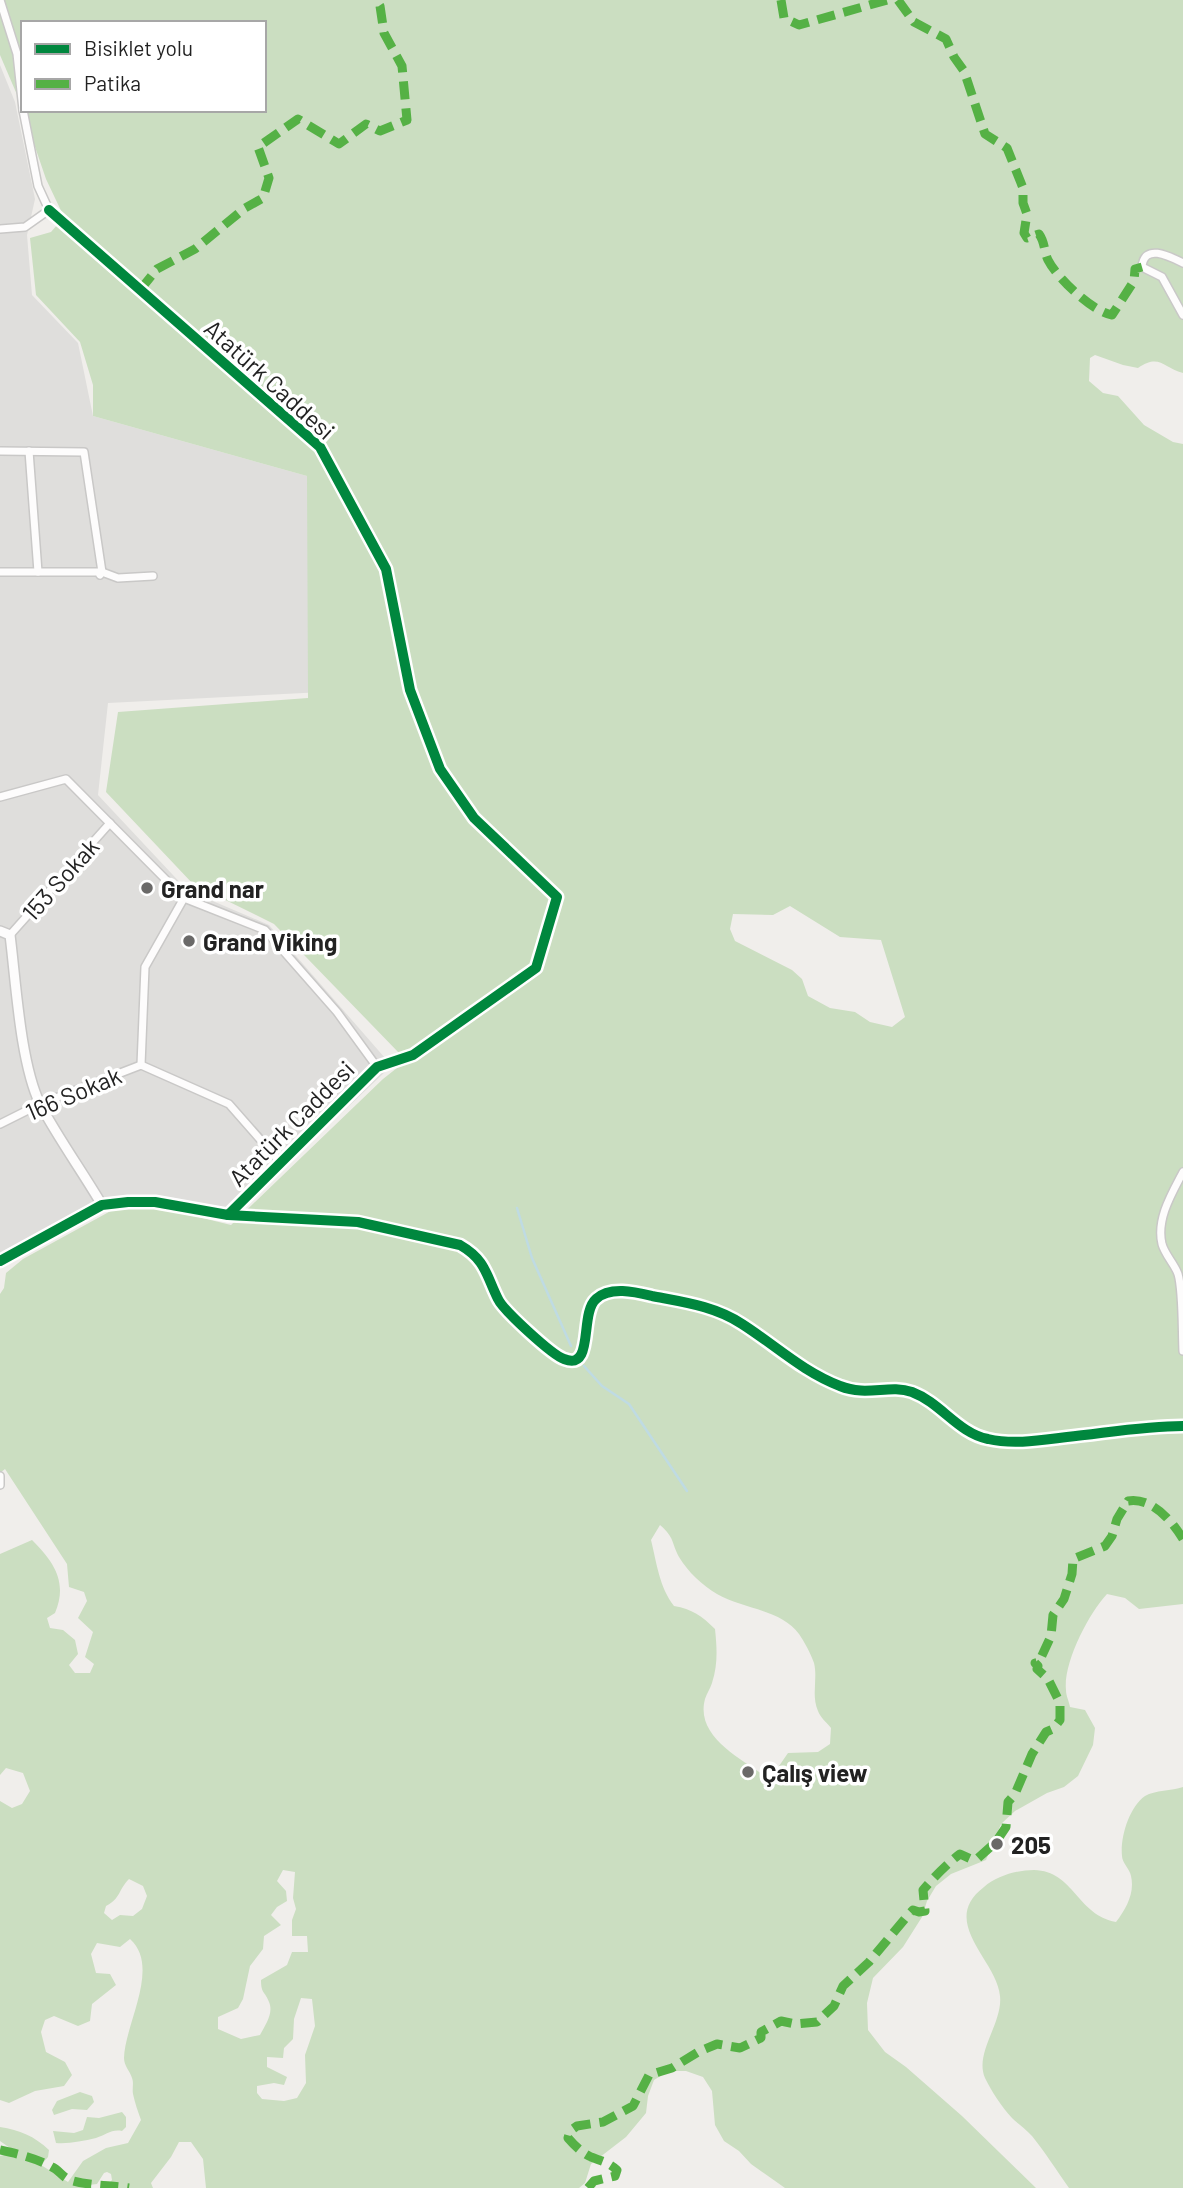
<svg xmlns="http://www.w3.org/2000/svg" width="1183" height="2188" viewBox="0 0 1183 2188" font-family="Barlow,sans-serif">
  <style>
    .residential { fill: #dfdedc }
    .forest { fill: #cbdec1; fill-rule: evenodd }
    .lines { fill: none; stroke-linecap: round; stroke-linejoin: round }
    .stream { stroke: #bfdbe3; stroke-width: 2.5 }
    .minor-casing { stroke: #c9c8c7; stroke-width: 10 }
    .tertiary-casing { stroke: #c9c8c7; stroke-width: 12 }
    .minor { stroke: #fdfcfc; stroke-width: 7 }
    .tertiary { stroke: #fdfcfc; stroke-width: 9 }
    .quiet { stroke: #55b145; stroke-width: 9; stroke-dasharray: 18 9; stroke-linecap: butt }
    .cycleway-casing { stroke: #fff; stroke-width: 15 }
    .cycleway { stroke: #00873e; stroke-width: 10 }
    .poi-dot { fill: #6a6968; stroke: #fff; stroke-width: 2.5 }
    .labels { text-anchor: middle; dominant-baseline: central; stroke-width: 7; stroke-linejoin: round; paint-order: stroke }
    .street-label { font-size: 24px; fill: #222; stroke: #fff }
    .poi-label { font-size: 24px; font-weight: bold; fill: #222; stroke: #fff; text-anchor: start }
  </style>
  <rect width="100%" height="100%" fill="#f0eeeb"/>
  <polygon class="residential" points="0,65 15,102 35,199 27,235 32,295 78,343 93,416 307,476 383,689 108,703 98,795 187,890 269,925 385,1058 386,1071 229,1219 153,1204 116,1204 2,1265 0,1268"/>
  <g class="forest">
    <path d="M0 0H1183V373C1163 368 1160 353 1138 368L1123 365 1095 355 1090 358 1089 381 1103 393 1118 396 1144 425 1173 442 1183 444V1604L1139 1609 1125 1598 1107 1594C1089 1613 1063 1663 1066 1690 1066 1696 1069 1701 1070 1707L1085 1710 1095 1728 1093 1745 1078 1776 1064 1787 1047 1793 1015 1811 1001 1824 986 1860 951 1874 936 1886 927 1901 922 1917 903 1947 873 1978 867 2003 868 2030 885 2052 906 2067 962 2116 1036 2188H785L751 2164 739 2151 724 2141 715 2125 712 2091 703 2077 686 2071H669L654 2080 648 2096 646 2113 626 2137 591 2164 585 2183 579 2188H206L203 2159 191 2142H179L171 2157 151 2183 153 2188H105L112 2180 111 2174 107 2172 104 2173 97 2184 89 2185 92 2188H0V2156L8 2154 10 2148 0 2141V2127C20 2130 34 2136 49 2150L48 2157 41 2165 68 2182 83 2161 106 2148 128 2143 141 2120C138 2112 135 2103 133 2094 132 2089 134 2083 132 2078 130 2071 124 2066 124 2058 125 2023 161 1967 130 1939L120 1947 97 1943 91 1954 96 1973 110 1974 116 1985 92 2004 90 2021 78 2026 54 2016 45 2020 41 2032 46 2052 65 2062 72 2075 64 2086 35 2091 9 2103 0 2100V1801L12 1808 22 1804 30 1791 23 1773 6 1768 0 1775V1554L32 1540C54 1562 68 1582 55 1613L47 1618 50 1628 63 1630 75 1640 78 1654 69 1665 75 1673H90L94 1664 85 1657 93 1632 78 1618 87 1601 84 1592 69 1587 67 1564 5 1469 0 1473V1294L4 1288 6 1273 23 1259 118 1207H158L231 1225 383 1079 402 1064 400 1054 274 924 193 884 106 792 118 712 308 698 307 476 93 416V385L80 342 36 295 30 238 51 232 64 217 46 179 18 97 0 55ZM23 23H264V110H23ZM790 906 840 937 881 940 905 1017 892 1027 870 1022 855 1012 830 1008 808 996 802 979 792 970 735 941 730 929 733 914 773 915ZM660 1525C675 1538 671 1542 679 1557 688 1572 702 1585 717 1594 742 1609 781 1609 799 1634 804 1641 811 1654 814 1663 818 1679 811 1695 818 1711 820 1717 827 1723 831 1728L830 1744 818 1752 788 1753 779 1766 765 1776C740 1758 695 1736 705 1699 707 1693 710 1689 712 1683 718 1665 717 1648 715 1629 702 1616 692 1609 674 1606 659 1586 657 1564 651 1540ZM283 1870 295 1872 293 1898 296 1909 292 1920V1936H307L308 1952H292L287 1965 261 1980C261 1994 265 1991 269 2002 274 2013 265 2025 260 2035L241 2039 218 2029V2017L238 2008 243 1999 250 1966 263 1949 264 1936 281 1925 271 1915 277 1907 287 1901 286 1891 277 1881ZM129 1879 143 1886 147 1896 142 1909 133 1916 120 1915 112 1920 104 1913 106 1906C121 1898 118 1890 129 1879ZM301 1998 312 1999 315 2026 305 2055 306 2083 297 2098 284 2101 262 2099 257 2093V2086L274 2083 284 2085 287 2077 267 2067V2057L283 2058 284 2048 293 2039 294 2019Z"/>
    <path d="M1183 1787V2188H1069C1057 2171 1045 2152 1032 2136 1026 2129 1018 2124 1012 2118 1001 2106 992 2092 985 2078 974 2053 1003 2023 1000 1996 997 1960 938 1922 984 1887 997 1876 1017 1870 1034 1870 1074 1871 1077 1915 1116 1922 1126 1909 1135 1893 1131 1876 1130 1869 1122 1863 1122 1856 1120 1838 1129 1807 1145 1796 1155 1790 1172 1791 1183 1787Z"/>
    <polygon points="80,2092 92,2096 94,2102 87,2110 72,2109 54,2115 52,2110 57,2101"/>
    <path d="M122 2112 126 2117V2127L122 2131C111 2129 106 2135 96 2138 83 2141 69 2144 56 2143L53 2131 74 2133 83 2130 87 2117 99 2118Z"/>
  </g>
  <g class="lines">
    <g class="stream">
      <polyline points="517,1208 532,1258 571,1346"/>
      <polyline points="584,1366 602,1386 629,1404 687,1491"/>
    </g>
    <defs>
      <g id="minor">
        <polyline points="0,0 17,54 23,110"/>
        <polyline points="49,210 320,447 386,569 410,690 440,769 474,818 557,897 536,968 413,1055 377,1067 228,1215"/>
        <polyline points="0,229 25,227 49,210 38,186 23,110"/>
        <path d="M1183 263C1169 256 1144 243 1142 267L1162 277 1183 315"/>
        <polyline points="0,451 84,452 102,572 0,572"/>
        <polyline points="29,451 38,572"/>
        <polyline points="100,575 102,572 118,578 153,576"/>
        <polyline points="0,797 66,779 184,898 145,967 141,1065"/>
        <polyline points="184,898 265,930 337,1012 377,1067"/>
        <polyline points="10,935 110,823"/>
        <polyline points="0,1124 40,1104 141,1065 229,1104 280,1162"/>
        <path d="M1183 1172C1172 1193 1156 1219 1162 1244 1165 1255 1174 1263 1178 1274 1183 1291 1182 1331 1183 1351"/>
        <polyline points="0,1476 0,1485"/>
      </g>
      <g id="tertiary">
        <path d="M0 931 10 935C16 982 20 1062 40 1104 58 1138 82 1171 102 1205"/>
        <path d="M0 1261 102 1205 128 1202H155L228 1215 358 1222 460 1245C486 1260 486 1275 498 1299 503 1310 552 1355 564 1359 595 1371 579 1314 596 1299 610 1286 635 1292 652 1296 683 1302 715 1306 742 1324 775 1345 803 1372 840 1386 867 1397 889 1384 912 1392 941 1403 958 1433 988 1439 1014 1445 1042 1440 1067 1437 1106 1433 1144 1426 1183 1426"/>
      </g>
    </defs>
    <use href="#minor" class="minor-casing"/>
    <use href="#tertiary" class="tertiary-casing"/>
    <use href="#minor" class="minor"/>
    <use href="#tertiary" class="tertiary"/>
    <g class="quiet">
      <polyline points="781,0 784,18 799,25 887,0"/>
      <path d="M898 0 914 22 946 39 954 57 964 71 985 134 1007 148 1023 188V203L1027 214 1024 233 1027 238 1039 234C1045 242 1044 252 1048 260 1057 278 1093 312 1112 315L1134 281 1135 269 1142 267"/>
      <polyline points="140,290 157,269 195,249 245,208 263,198 269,178 258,147 298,119 339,144 366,124 380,131 407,120 402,66 384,33 380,6 376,0"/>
      <path d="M0 2150C18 2154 36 2158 52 2167 59 2170 62 2177 70 2180 90 2186 109 2185 129 2188"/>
      <path d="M588 2188 594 2181 615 2176 617 2170C608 2162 601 2161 591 2157 582 2153 574 2145 568 2138L570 2131 577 2126 603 2122 633 2106 649 2075 672 2068 698 2052 717 2044 740 2048 761 2038V2032L781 2021 795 2024 817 2022 834 2006 843 1986 869 1962 909 1914 913 1910 919 1912 925 1911 923 1890C931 1880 950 1861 960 1854L971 1859 978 1858 996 1842 1006 1827 1008 1802 1015 1794 1032 1754 1046 1732 1053 1729 1060 1720V1703L1048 1679 1037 1669 1038 1666 1035 1663 1039 1662 1051 1636 1053 1615 1064 1599 1072 1574 1073 1559 1105 1546 1112 1536 1117 1519 1128 1501C1152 1497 1172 1521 1183 1539"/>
    </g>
    <defs>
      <g id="cycleway">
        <polyline points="49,210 320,447 386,569 410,690 440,769 474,818 557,897 536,968 413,1055 377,1067 228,1215"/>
        <path d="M0 1261 102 1205 128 1202H155L228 1215 358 1222 460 1245C486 1260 486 1275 498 1299 503 1310 552 1355 564 1359 595 1371 579 1314 596 1299 610 1286 635 1292 652 1296 683 1302 715 1306 742 1324 775 1345 803 1372 840 1386 867 1397 889 1384 912 1392 941 1403 958 1433 988 1439 1014 1445 1042 1440 1067 1437 1106 1433 1144 1426 1183 1426"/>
      </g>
    </defs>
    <use href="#cycleway" class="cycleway-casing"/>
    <use href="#cycleway" class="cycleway"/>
  </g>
  <g class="poi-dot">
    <circle cx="147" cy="888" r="7"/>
    <circle cx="189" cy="941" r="7"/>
    <circle cx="748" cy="1772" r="7"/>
    <circle cx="997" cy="1844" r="7"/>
  </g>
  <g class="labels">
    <g class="street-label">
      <text transform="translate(270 379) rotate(42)">Atatürk Caddesi</text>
      <text transform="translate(60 879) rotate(-48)">153 Sokak</text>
      <text transform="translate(73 1093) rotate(-23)">166 Sokak</text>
      <text transform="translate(291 1123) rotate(-45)">Atatürk Caddesi</text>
    </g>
    <g class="poi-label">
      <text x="161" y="888">Grand nar</text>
      <text x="203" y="941">Grand Viking</text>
      <text x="762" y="1772">Çalış view</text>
      <text x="1011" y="1844">205</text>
    </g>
  </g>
  <rect x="21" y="21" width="245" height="91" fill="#ffffff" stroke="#a7a7a7" stroke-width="2"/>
  <rect x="35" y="44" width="35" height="10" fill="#00873e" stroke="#a7a7a7" stroke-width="2"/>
  <text x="84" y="56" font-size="21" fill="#222222">Bisiklet yolu</text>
  <rect x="35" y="79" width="35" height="10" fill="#55b145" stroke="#a7a7a7" stroke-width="2"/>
  <text x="84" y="91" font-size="21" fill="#222222">Patika</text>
</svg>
